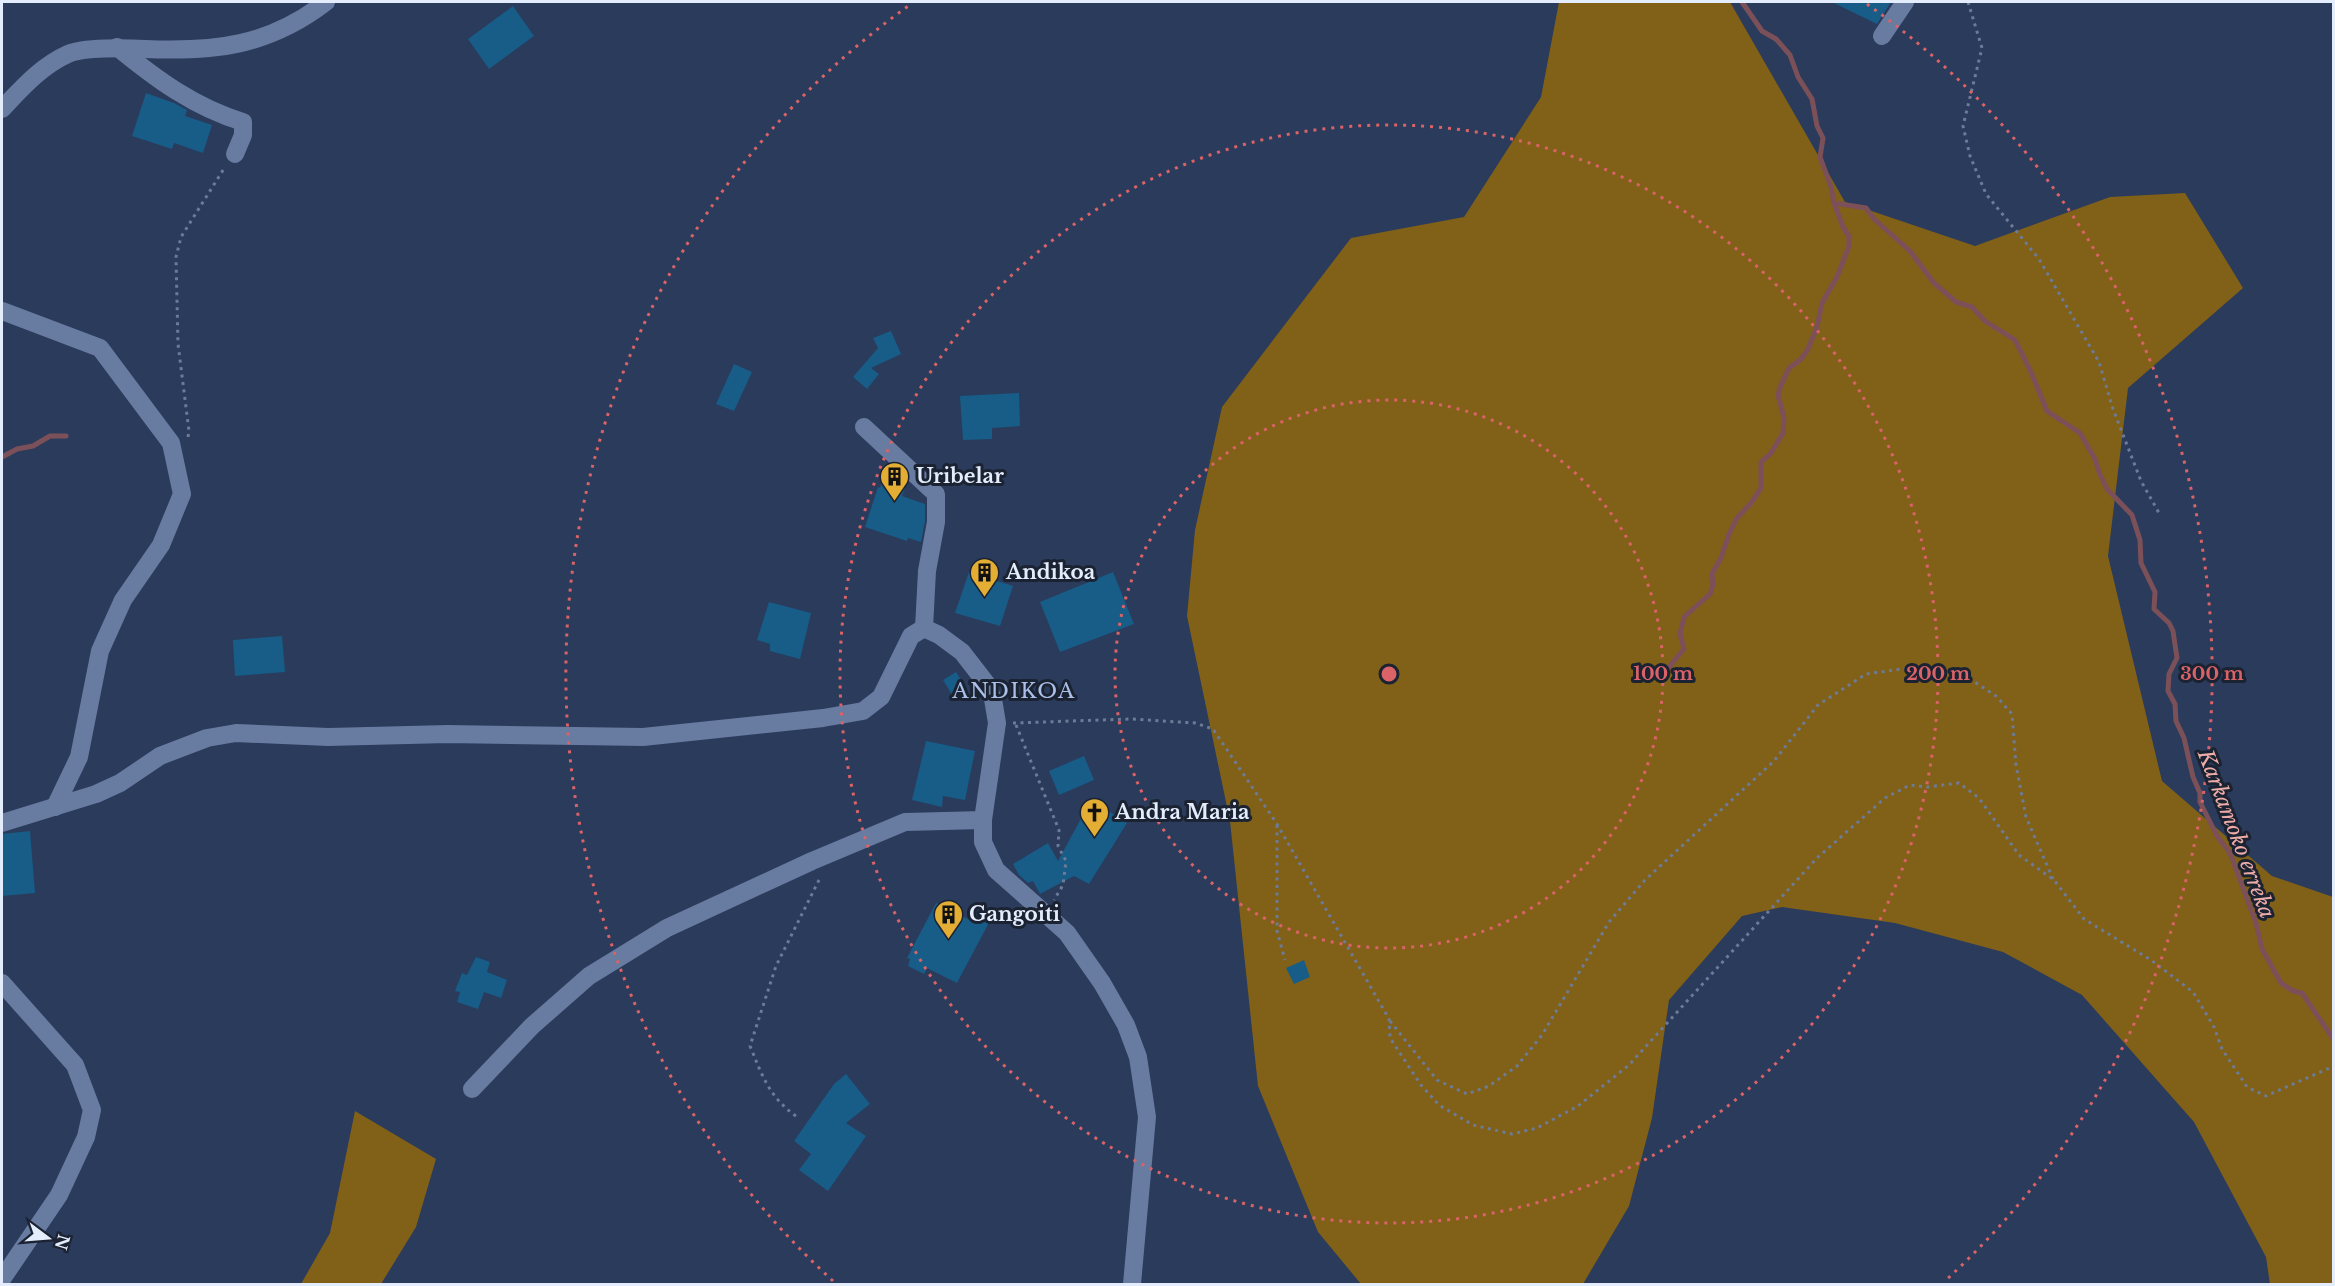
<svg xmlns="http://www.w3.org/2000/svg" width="2335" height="1286" viewBox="0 0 2335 1286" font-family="'Libre Baskerville',serif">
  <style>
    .green { fill: #816018 }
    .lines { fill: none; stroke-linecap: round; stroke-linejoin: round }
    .stream { stroke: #7c5058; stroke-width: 5 }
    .building { fill: #185c88 }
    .path { stroke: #6d7b96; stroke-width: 3; stroke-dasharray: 3 4.5; stroke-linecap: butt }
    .minor { stroke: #687ba0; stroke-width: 18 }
    .ring { fill: none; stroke: #da6368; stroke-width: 3; stroke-dasharray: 3 6 }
    .labels { text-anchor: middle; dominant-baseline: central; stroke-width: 6; stroke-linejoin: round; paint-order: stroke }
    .poi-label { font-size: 20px; font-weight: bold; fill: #e4edfd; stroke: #1b2332; text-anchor: start }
    .neighbourhood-label { font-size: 21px; letter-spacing: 1.5px; fill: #aac0e8; stroke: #1b2332 }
    .water-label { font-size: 21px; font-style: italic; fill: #edaca8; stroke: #1b2332 }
    .centre { fill: #da6368; stroke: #1b2332; stroke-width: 3 }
    .ring-label { font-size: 18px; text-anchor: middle; font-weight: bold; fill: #da6368; stroke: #1b2332; stroke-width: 6; stroke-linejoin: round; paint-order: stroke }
  </style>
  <rect width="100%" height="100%" fill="#2a3b5c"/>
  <g class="green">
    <polygon points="1559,2 1730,2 1845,202 1975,246 2110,197 2185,193 2243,288 2128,388 2108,556 2162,781 2272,876 2333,897 2333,1284 2270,1284 2266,1257 2194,1122 2082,995 2003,952 1895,923 1782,907 1742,916 1669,1000 1652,1118 1629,1206 1583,1284 1361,1284 1318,1232 1258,1086 1230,821 1187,616 1195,530 1222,407 1351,238 1464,217 1541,97"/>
    <polygon points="355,1111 436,1159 416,1227 381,1284 301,1284 330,1233"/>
  </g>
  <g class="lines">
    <g class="stream">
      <polyline points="1742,2 1762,31 1776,39 1790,55 1798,77 1812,99 1817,126 1823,138 1820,157 1831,187 1834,203 1866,208 1874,219 1910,251 1934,283 1956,302 1972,307 1985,321 2015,340 2031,372 2047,411 2080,433 2095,459 2099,472 2107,489 2132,515 2140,540 2141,563 2155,592 2154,609 2169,623 2173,631 2177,658 2169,674 2168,691 2175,704 2176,721 2184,738 2193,777 2200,793 2200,802 2217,836 2230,853 2256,923 2262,949 2281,983 2293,991 2302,993 2334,1040"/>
      <polyline points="2,457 17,449 33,446 50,436 66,436"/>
      <path d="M1664 672C1672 666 1676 657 1684 649L1680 634 1684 617 1710 594 1713 585 1712 574 1721 558 1729 534 1737 518 1751 503 1761 488V462L1771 453 1783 433 1784 418 1778 395 1781 385 1789 368 1800 360 1807 351 1817 327 1822 303 1837 277 1849 246V236L1843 227 1834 203"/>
    </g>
  </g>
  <g class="building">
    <polygon points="1832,2 1891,2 1877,24"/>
    <polygon points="513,6 534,36 489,69 468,39"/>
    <polygon points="146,93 174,103 187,110 185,116 212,125 203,153 174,143 172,149 132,136"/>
    <polygon points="891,331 901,354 871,368 879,374 867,389 853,377 878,348 873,338"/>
    <polygon points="734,364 752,372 734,411 716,404"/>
    <polygon points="1019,393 1020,426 992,428 992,439 963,440 960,396"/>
    <polygon points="884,476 906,485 902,496 925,504 925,521 921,542 908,538 907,541 865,527 878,487 880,488"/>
    <polygon points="969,572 1013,586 1000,626 955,613"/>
    <polygon points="1113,572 1134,624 1060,652 1040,602"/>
    <polygon points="769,602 811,613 800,659 770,651 770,644 757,640"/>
    <polygon points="282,636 285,672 235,676 233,640"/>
    <polygon points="956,672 964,685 951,693 943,680"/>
    <polygon points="926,741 975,751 965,800 943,796 942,807 912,800"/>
    <polygon points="1084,756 1094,780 1059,795 1049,771"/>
    <polygon points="1091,800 1127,823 1089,884 1074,876 1040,894 1033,881 1028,883 1019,875 1013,864 1048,843 1058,861"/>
    <polygon points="30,831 35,893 2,896 2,834"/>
    <polygon points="936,903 972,921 979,909 993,915 957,983 927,968 924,974 908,966 910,959 907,958"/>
    <polygon points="476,957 490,962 487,972 507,980 501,998 484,992 478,1009 457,1002 460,992 455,991 462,973 467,975"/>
    <polygon points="1304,960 1310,977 1294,984 1286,968"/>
    <polygon points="846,1074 870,1104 846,1123 866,1136 828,1191 799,1170 811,1154 794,1141 834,1084"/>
  </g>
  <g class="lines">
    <g class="path">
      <polyline points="1968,2 1982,48 1963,126 1970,156 1986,194 2039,259 2099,362 2113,409 2141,481 2159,513"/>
      <polyline points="188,437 189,431 178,344 176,257 181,237 225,167"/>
      <polyline points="1013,723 1131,719 1195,723 1213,729 1277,824 1389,1019 1390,1038 1421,1085 1439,1105 1473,1125 1512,1134 1537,1128 1578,1106 1629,1065 1817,858 1885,798 1910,785 1927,787 1959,783 1979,798 2019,855 2054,880 2084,919 2151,960 2193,992 2214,1027 2222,1049 2247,1087 2266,1096 2334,1066"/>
      <polyline points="1016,725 1059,830 1058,846 1066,861 1063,885 1054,900"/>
      <polyline points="1277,825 1277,931 1285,960"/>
      <polyline points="1390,1021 1437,1080 1467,1094 1489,1086 1517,1066 1542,1035 1609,922 1645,880 1774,761 1818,705 1866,674 1923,666 1964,675 1996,696 2012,714 2016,765 2026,817 2053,879"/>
      <path d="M796 1116C769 1097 762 1075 750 1046L776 966 820 878"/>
    </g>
    <g class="minor">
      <polyline points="1882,36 1905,2"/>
      <path d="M117 47C156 79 194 107 243 122V135L235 154"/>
      <path d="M2 109C21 89 41 66 68 54 83 47 127 48 145 49 215 52 269 46 326 2"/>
      <polyline points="2,311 100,348 171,443 182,494 161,545 123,600 100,651 79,757 55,807"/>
      <polyline points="864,427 936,494 936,522 927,571 924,628"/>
      <polyline points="2,823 96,794 120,783 160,756 207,738 236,733 328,737 448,734 643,737 823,718 863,711 881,697 911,636 924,628 939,635 962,652 986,683 993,699 997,723 983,820 983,842 996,870 1067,933 1102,983 1126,1025 1138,1057 1147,1117 1132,1284"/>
      <polyline points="2,983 75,1065 92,1110 86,1137 59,1195 2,1279"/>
      <polyline points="472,1089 532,1026 589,976 667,928 812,861 905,822 983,820"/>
    </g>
  </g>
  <g class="ring">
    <circle cx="1389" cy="674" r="274"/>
    <circle cx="1389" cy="674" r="549"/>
    <path d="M833 1281A823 823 0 0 1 911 4M1867 4A823 823 0 0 1 1945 1281"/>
  </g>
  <defs>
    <symbol id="building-pin" viewBox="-11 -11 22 30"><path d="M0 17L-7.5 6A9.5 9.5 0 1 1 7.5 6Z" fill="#e4ae35" stroke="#1b2332"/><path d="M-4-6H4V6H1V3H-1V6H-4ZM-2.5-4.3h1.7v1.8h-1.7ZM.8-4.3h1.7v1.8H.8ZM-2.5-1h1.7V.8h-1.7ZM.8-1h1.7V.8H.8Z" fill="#111"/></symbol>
    <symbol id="church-pin" viewBox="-11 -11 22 30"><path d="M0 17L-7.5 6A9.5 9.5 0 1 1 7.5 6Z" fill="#e4ae35" stroke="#1b2332"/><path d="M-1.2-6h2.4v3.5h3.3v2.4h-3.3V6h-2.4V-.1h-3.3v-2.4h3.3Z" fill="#111"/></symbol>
  </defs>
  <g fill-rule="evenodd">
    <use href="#building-pin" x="878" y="460" width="33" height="45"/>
    <use href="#building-pin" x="968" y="556" width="33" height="45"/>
    <use href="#church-pin" x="1078" y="796" width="33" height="45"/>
    <use href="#building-pin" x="932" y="898" width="33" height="45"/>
  </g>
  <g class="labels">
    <g class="poi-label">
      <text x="916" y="476">Uribelar</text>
      <text x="1006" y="572">Andikoa</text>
      <text x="1115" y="812">Andra Maria</text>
      <text x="969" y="914">Gangoiti</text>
    </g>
    <g class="neighbourhood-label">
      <text x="1014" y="691">ANDIKOA</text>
    </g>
    <g class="water-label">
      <text transform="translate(2236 834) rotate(69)">Karkamoko erreka</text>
    </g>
  </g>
  <circle cx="1389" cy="674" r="9" class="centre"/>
  <g class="ring-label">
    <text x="1663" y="680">100 m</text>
    <text x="1938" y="680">200 m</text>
    <text x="2212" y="680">300 m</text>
  </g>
  <rect width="2335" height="1286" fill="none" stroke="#e4edfd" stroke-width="6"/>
  <g transform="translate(48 1238) rotate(106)" stroke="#1b2332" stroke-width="4.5" paint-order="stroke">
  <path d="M0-4.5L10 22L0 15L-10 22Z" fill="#e4edfd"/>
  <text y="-9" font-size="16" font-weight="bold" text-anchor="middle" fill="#e4edfd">N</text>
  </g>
</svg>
